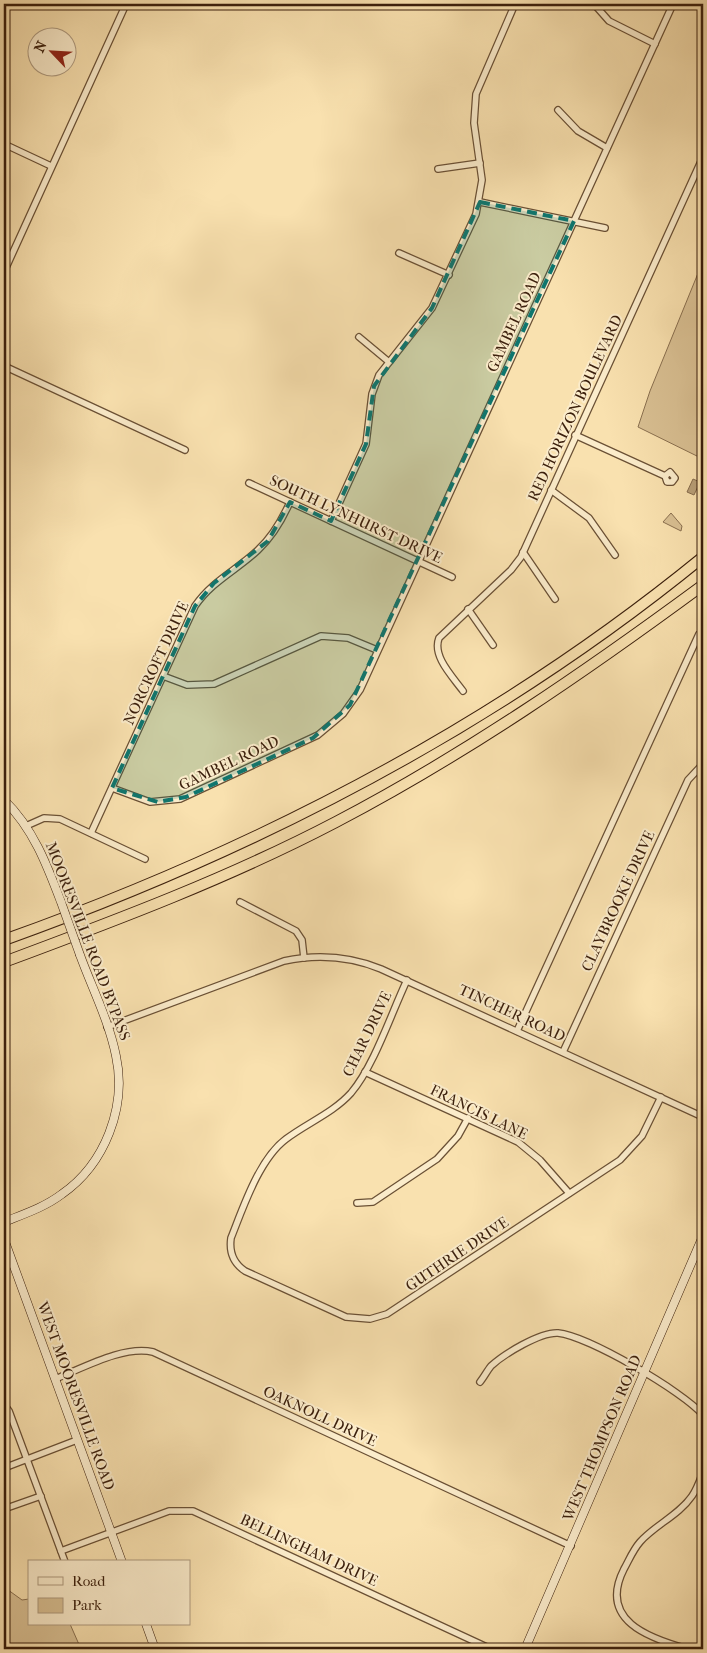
<svg xmlns="http://www.w3.org/2000/svg" width="707" height="1653" viewBox="0 0 707 1653" font-family="'IM FELL French Canon',serif">
  <style>
    .green { fill: #d9c093; stroke: #8a7050 }
    .water { fill: #b89f78; stroke: #866c4d }
    .lines { fill: none; stroke-linecap: round; stroke-linejoin: round }
    .street-casing { stroke: #6a5035; stroke-width: 8 }
    .secondary-casing { stroke: #3b1f0c; stroke-width: 9 }
    .highway-casing { stroke: #3b1f0c; stroke-width: 12 }
    .street { stroke: #fbeccb; stroke-width: 5.5 }
    .secondary { stroke: #fbeccb; stroke-width: 8 }
    .highway { stroke: #f9e1af; stroke-width: 10 }
    .secondary-bridge-casing { stroke: #3b1f0c; stroke-width: 9; stroke-linecap: butt }
    .secondary-bridge { stroke: #fbeccb; stroke-width: 8 }
    .marked { fill: #0f766e; fill-opacity: 0.2; stroke: #0f766e; stroke-width: 4; stroke-dasharray: 10 6; stroke-linejoin: round }
    .labels { text-anchor: middle; dominant-baseline: central; stroke-width: 4; stroke-linejoin: round; paint-order: stroke }
    .street-label { font-size: 15px; fill: #3b1f0c; stroke: #fbeccb }
  </style>
  <rect width="100%" height="100%" fill="#f9e1af"/>
  <filter id="stains"><feTurbulence type="fractalNoise" baseFrequency=".004" numOctaves="4"/><feColorMatrix values="0 0 0 0 .2 0 0 0 0 .09 0 0 0 0 .02 0 0 0 .5 -.17"/></filter>
  <radialGradient id="worn" r=".72"><stop offset=".6" stop-color="#630" stop-opacity="0"/><stop offset="1" stop-color="#630" stop-opacity=".3"/></radialGradient>
  <g class="green">
    <polygon points="703,261 703,459 638,427 650,391"/>
    <polygon points="671,513 682,526 681,531 663,522"/>
    <polygon points="4,1587 22,1600 29,1599 29,1624 70,1624 81,1649 4,1649"/>
  </g>
  <polygon class="water" points="693,479 700,482 694,495 687,492"/>
  <g class="lines">
    <defs>
      <g id="street">
        <polyline points="594,4 609,21 655,44"/>
        <polyline points="558,110 578,131 607,148"/>
        <polyline points="4,144 51,166"/>
        <polyline points="438,169 480,163"/>
        <polyline points="480,202 605,228"/>
        <polyline points="399,253 449,275"/>
        <polyline points="4,272 126,4"/>
        <polyline points="359,337 389,362"/>
        <polyline points="4,366 185,450"/>
        <polyline points="575,435 665,476 667,482 672,482 675,478 670,472 665,476"/>
        <polyline points="249,483 452,577"/>
        <polyline points="551,490 589,518 615,555"/>
        <polyline points="331,521 366,444 372,394 379,375 432,308 476,214 482,180 474,123 476,94 515,4"/>
        <polyline points="523,552 555,599"/>
        <polyline points="468,609 493,645"/>
        <polyline points="163,676 187,685 214,684 321,636 348,638 377,650"/>
        <path d="M463 691C452 676 432 656 439 638L511 570 521 557 703 157"/>
        <polyline points="112,788 150,802 180,799 318,735 343,714 360,690 673,4"/>
        <polyline points="26,826 44,818 60,819 145,859"/>
        <path d="M91 833 195 606C212 581 237 570 258 550 273 536 282 520 290 502"/>
        <polyline points="240,902 296,931 302,940 304,958"/>
        <path d="M407 980C391 1014 374 1066 351 1093 333 1113 307 1123 286 1139 259 1159 243 1208 231 1238 229 1252 233 1263 245 1271L346 1317 370 1319 387 1314 620 1160 642 1136 661 1097"/>
        <path d="M107 1027 284 961C317 954 349 956 381 969L703 1117"/>
        <polyline points="517,1031 699,634 703,632"/>
        <polyline points="563,1052 688,780 702,765"/>
        <polyline points="365,1072 518,1142 540,1160 569,1193"/>
        <polyline points="357,1203 373,1202 437,1159 458,1136 468,1118"/>
        <path d="M55 1379C83 1368 124 1345 153 1352L571 1546"/>
        <path d="M480 1382C484 1377 487 1371 491 1366 504 1354 540 1332 558 1333 588 1336 684 1392 703 1415"/>
        <polyline points="4,1404 9,1411 65,1562"/>
        <polyline points="4,1468 77,1440"/>
        <polyline points="4,1509 41,1496"/>
        <polyline points="61,1551 169,1511 193,1511 491,1649"/>
        <path d="M688 1649C648 1638 598 1620 624 1569 629 1560 633 1550 640 1542 655 1525 679 1515 692 1496 697 1489 700 1480 703 1472"/>
      </g>
      <g id="secondary">
        <path d="M4 800C33 828 47 865 61 902"/>
        <path d="M4 1222C24 1214 45 1207 62 1194 105 1164 127 1107 116 1056 109 1021 92 988 80 955"/>
        <polyline points="4,1239 122,1562"/>
        <polyline points="146,1624 155,1649"/>
        <polyline points="525,1649 703,1236"/>
      </g>
      <g id="highway">
        <path d="M4 940C256 850 495 727 703 557"/>
        <path d="M4 962C117 920 229 878 336 822 466 754 585 672 703 585"/>
      </g>
    </defs>
    <use href="#street" class="street-casing"/>
    <use href="#secondary" class="secondary-casing"/>
    <use href="#highway" class="highway-casing"/>
    <use href="#street" class="street"/>
    <use href="#secondary" class="secondary"/>
    <use href="#highway" class="highway"/>
    <defs>
      <polyline id="secondary-bridge" points="61,902 80,955"/>
    </defs>
    <use href="#secondary-bridge" class="secondary-bridge-casing"/>
    <use href="#secondary-bridge" class="secondary-bridge"/>
  </g>
  <path class="marked" d="M480 202 574 221 350 705 313 738 186 797 158 802 112 788 195 606 214 583 268 541 290 502 331 521 366 444 374 386 432 308Z"/>
  <g class="labels">
    <g class="street-label">
      <text transform="translate(514 322) rotate(-65)">GAMBEL ROAD</text>
      <text transform="translate(575 408) rotate(-65)">RED HORIZON BOULEVARD</text>
      <text transform="translate(356 519) rotate(25)">SOUTH LYNHURST DRIVE</text>
      <text transform="translate(156 663) rotate(-65)">NORCROFT DRIVE</text>
      <text transform="translate(229 763) rotate(-25)">GAMBEL ROAD</text>
      <text transform="translate(618 901) rotate(-65)">CLAYBROOKE DRIVE</text>
      <text transform="translate(88 941) rotate(69)">MOORESVILLE ROAD BYPASS</text>
      <text transform="translate(512 1013) rotate(25)">TINCHER ROAD</text>
      <text transform="translate(367 1034) rotate(-64)">CHAR DRIVE</text>
      <text transform="translate(479 1112) rotate(26)">FRANCIS LANE</text>
      <text transform="translate(457 1254) rotate(-34)">GUTHRIE DRIVE</text>
      <text transform="translate(76 1396) rotate(70)">WEST MOORESVILLE ROAD</text>
      <text transform="translate(320 1416) rotate(25)">OAKNOLL DRIVE</text>
      <text transform="translate(602 1438) rotate(-67)">WEST THOMPSON ROAD</text>
      <text transform="translate(309 1550) rotate(25)">BELLINGHAM DRIVE</text>
    </g>
  </g>
  <rect width="707" height="1653" fill="none" stroke="#f9e1af" stroke-width="20"/>
  <rect x="5" y="5" width="697" height="1643" fill="none" stroke="#3b1f0c" stroke-width="2.5"/>
  <rect x="10" y="10" width="687" height="1633" fill="none" stroke="#3b1f0c"/>
  <rect x="28" y="1560" width="162" height="65" fill="#fbeccb" stroke="#ae9a7f"/>
  <rect x="38" y="1577" width="25" height="8" fill="#fbeccb" stroke="#ae9a7f"/>
  <text x="72" y="1586" font-size="15" fill="#3b1f0c">Road</text>
  <rect x="38" y="1598" width="25" height="15" fill="#d9c093" stroke="#ae9a7f"/>
  <text x="72" y="1610" font-size="15" fill="#3b1f0c">Park</text>
  <g transform="translate(52 52) rotate(295)"><circle r="24" fill="#fbeccb" stroke="#ae9a7f"/>
  <path d="M0-4L9 19L0 12L-9 19Z" fill="#8f2418"/>
  <text y="-8" font-size="14" font-weight="bold" text-anchor="middle" fill="#3b1f0c">N</text>
  </g>
  <rect width="100%" height="100%" filter="url(#stains)"/>
  <rect width="100%" height="100%" fill="url(#worn)"/>
</svg>
